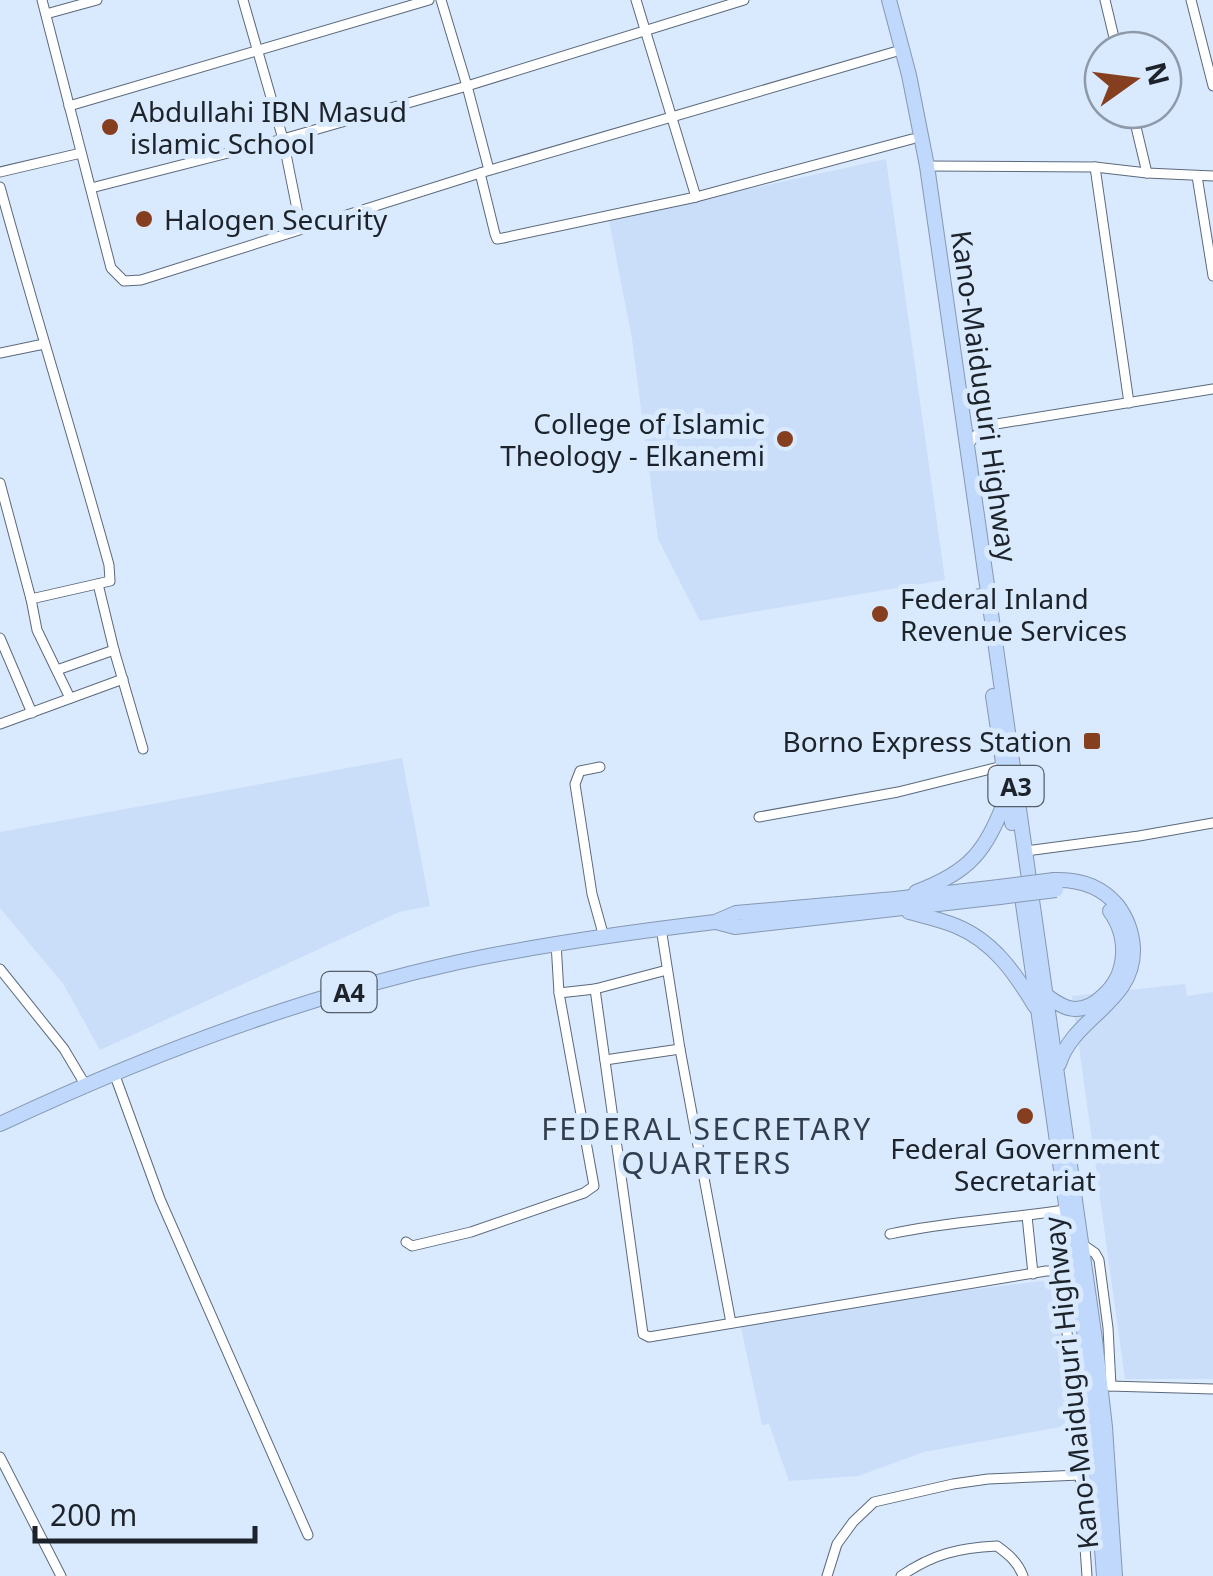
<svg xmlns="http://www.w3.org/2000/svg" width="1213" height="1576" viewBox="0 0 1213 1576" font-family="'Noto Sans',sans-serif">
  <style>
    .built { fill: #cadef9 }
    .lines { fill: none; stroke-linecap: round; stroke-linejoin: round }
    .minor-casing { stroke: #5b697b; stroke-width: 11 }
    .highway-casing { stroke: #8699b2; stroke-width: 16 }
    .minor { stroke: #fff; stroke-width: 9 }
    .highway { stroke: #bfd8fb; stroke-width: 14 }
    .highway-bridge-casing { stroke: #8699b2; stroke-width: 16; stroke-linecap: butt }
    .highway-bridge { stroke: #bfd8fb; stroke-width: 14 }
    .poi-dot { fill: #863f1e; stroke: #d9e9fe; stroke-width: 4 }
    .labels { text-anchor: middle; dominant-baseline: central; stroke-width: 10; stroke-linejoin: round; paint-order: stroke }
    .shield { fill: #d9e9fe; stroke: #555e6a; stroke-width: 2.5 }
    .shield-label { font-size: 25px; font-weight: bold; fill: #1d232a }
    .poi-label { font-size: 28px; fill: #1d232a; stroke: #d9e9fe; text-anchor: start }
    .street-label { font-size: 28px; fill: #1d232a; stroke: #d9e9fe }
    .neighbourhood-label { font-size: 30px; letter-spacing: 2.5px; fill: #323e4e; stroke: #d9e9fe }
  </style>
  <rect width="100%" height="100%" fill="#d9e9fe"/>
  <g class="built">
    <polygon points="886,159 945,580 700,621 658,539 632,339 609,220"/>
    <polygon points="402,758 430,906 399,912 100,1050 64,985 0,908 0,832"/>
    <polygon points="1185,984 1187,996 1213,992 1213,1379 1125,1379 1072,996"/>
    <polygon points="1058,1279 1066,1351 1065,1426 924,1452 858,1476 789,1481 769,1424 762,1425 740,1323 904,1298"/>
  </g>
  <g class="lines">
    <defs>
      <g id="minor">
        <polyline points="42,0 111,268 124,281 141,280 480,173 894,52"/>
        <polyline points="243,0 283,139 301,229"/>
        <polyline points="441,0 467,86 489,170"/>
        <polyline points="636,0 696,197"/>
        <polyline points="1105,0 1117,50"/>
        <polyline points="1191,0 1213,86"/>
        <polyline points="46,14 97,0"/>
        <polyline points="69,106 429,0"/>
        <polyline points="1132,110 1147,173"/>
        <polyline points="927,166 1095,167 1147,173 1213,176"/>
        <polyline points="1095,167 1129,403"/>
        <polyline points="0,172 81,153"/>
        <polyline points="480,173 495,234 497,239 503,238 696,197 912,139"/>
        <polyline points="1197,176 1213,276"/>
        <path d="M0 187C35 314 74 439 109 565L110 581 31 599 0 483"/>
        <polyline points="91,188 283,139 467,86 744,0"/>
        <polyline points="0,353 44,344"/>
        <polyline points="967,446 984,426 1213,389"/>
        <polyline points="98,584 114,650 143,749"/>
        <polyline points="31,599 37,630 70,698"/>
        <polyline points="939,605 978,594"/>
        <polyline points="0,638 32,713"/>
        <polyline points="57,670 114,650"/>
        <polyline points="0,724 123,679"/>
        <polyline points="600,767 580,771 575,784 592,894 604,937"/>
        <polyline points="759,817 898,792 1003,766"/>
        <polyline points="1026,851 1139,836 1213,823"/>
        <polyline points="661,928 680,1049 731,1323"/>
        <polyline points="0,969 64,1049 86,1086"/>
        <polyline points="595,989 643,1334 649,1337 1046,1271 1057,1271 1062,1277 1080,1475 1087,1576"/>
        <polyline points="559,993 595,989 667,970"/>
        <polyline points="605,1060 680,1049"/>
        <polyline points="114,1073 160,1199 308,1535"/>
        <polyline points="1027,1216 1033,1274"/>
        <path d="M890 1234C949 1221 1010 1219 1070 1209"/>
        <polyline points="406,1242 412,1246 471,1232 584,1193 594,1186 559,993 556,943"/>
        <polyline points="1082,1244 1095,1253 1099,1260 1108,1328 1111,1386"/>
        <polyline points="1109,1386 1213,1389"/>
        <polyline points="0,1457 61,1576"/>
        <polyline points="827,1576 837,1544 853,1522 874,1502 953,1484 988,1479 1080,1475"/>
        <path d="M901 1576C933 1554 958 1548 997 1546 1008 1554 1018 1562 1023 1576"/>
      </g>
      <g id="highway">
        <polyline points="889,0 909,75 927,166 1095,1340 1105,1427 1115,1576"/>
        <polyline points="993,696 1012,823"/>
        <path d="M1054 880C1078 879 1101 886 1117 905 1127 918 1132 932 1133 948 1135 1003 1073 1017 1059 1064"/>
        <path d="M916 892C972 871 985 851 1007 797"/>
        <polyline points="1023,904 1088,1358 1104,1576"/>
        <path d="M909 912C924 916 941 920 956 926 993 941 1015 973 1035 1006"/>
        <polyline points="716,922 735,927 1000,897"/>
        <path d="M1047 996C1055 1002 1065 1009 1075 1009 1086 1009 1096 1003 1103 996 1128 974 1129 937 1110 911"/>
        <path d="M0 1124C147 1055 300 997 459 962 544 944 630 932 715 922L736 913 895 899 999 887"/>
      </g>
    </defs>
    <use href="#minor" class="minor-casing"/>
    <use href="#highway" class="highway-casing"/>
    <use href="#minor" class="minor"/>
    <use href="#highway" class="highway"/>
    <defs>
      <g id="highway-bridge">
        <polyline points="999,887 1054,880"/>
        <polyline points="1000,897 1056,890"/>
      </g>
    </defs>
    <use href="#highway-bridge" class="highway-bridge-casing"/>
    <use href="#highway-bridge" class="highway-bridge"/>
  </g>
  <g class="poi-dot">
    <circle cx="110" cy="127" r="10"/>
    <circle cx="144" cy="219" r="10"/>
    <circle cx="785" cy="439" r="10"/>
    <circle cx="880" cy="614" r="10"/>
    <rect x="1082" y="731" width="20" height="20" rx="5"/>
    <circle cx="1025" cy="1116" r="10"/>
  </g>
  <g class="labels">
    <g class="shield">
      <rect x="988.5" y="766" width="55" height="40" rx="8"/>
      <rect x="321.5" y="972" width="55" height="40" rx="8"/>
    </g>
    <g class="shield-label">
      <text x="1016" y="786">A3</text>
      <text x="349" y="992">A4</text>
    </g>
    <g class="poi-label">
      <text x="130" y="111">Abdullahi IBN Masud<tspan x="130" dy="32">islamic School</tspan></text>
      <text x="164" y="219">Halogen Security</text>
      <text x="765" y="423" text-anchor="end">College of Islamic<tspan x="765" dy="32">Theology - Elkanemi</tspan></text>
      <text x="900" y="598">Federal Inland<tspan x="900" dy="32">Revenue Services</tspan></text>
      <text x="1072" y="741" text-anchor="end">Borno Express Station</text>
      <text x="1025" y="1148" text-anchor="middle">Federal Government<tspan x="1025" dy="32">Secretariat</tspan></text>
    </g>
    <g class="street-label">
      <text transform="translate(985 396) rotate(82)">Kano-Maiduguri Highway</text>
      <text transform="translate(1070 1383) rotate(-96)">Kano-Maiduguri Highway</text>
    </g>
    <g class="neighbourhood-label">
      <text x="707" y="1128">FEDERAL SECRETARY<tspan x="707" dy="34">QUARTERS</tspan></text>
    </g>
  </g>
  <g transform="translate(1133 80) rotate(76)"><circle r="48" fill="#d9e9fe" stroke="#8e9aa9" stroke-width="2.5"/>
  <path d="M0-8L18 38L0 25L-18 38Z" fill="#863f1e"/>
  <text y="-15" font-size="28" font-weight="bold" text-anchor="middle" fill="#1d232a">N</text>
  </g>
  <path d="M35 1526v15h220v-15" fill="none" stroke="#1d232a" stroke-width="5"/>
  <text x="50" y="1526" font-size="30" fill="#1d232a" stroke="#d9e9fe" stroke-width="8" paint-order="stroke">200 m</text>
</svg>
